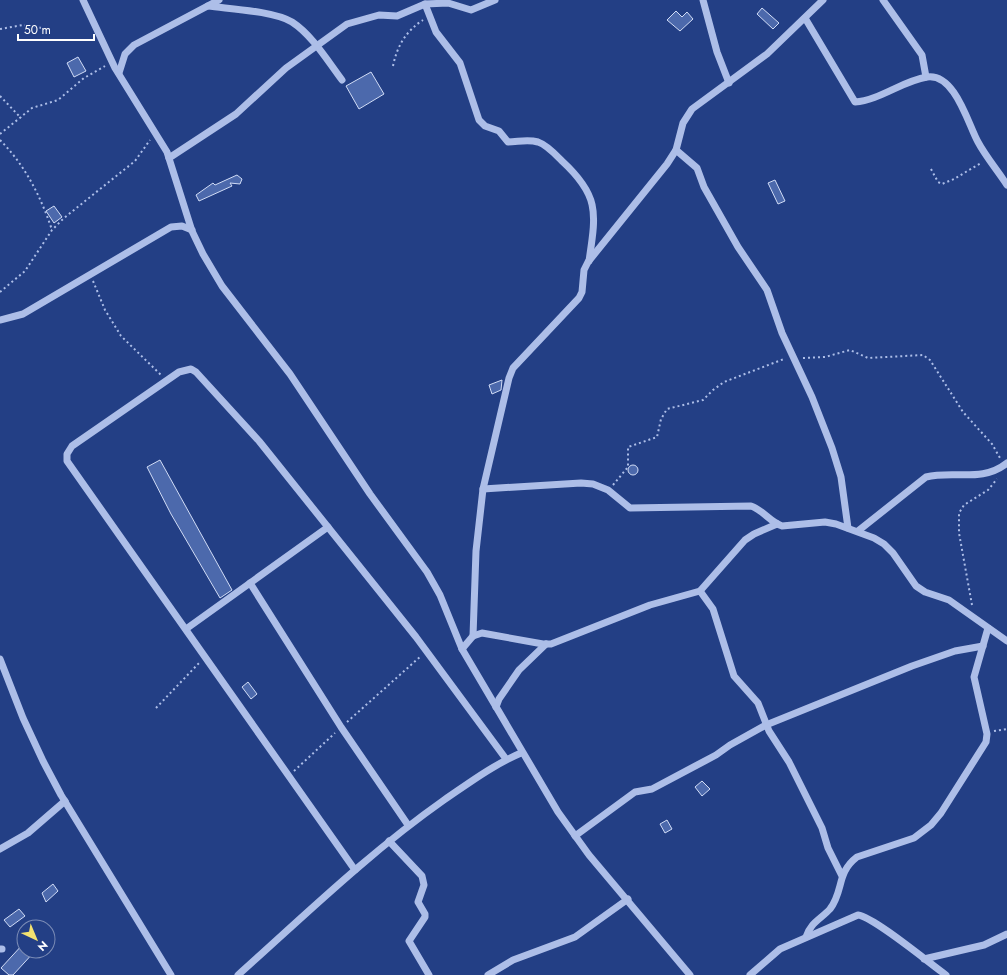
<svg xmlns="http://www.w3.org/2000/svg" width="1007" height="975" viewBox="0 0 1007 975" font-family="Jost,sans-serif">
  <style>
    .building { fill: #4c69ac; stroke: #d1dcf6 }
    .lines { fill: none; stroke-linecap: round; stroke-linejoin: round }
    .path { stroke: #adbee8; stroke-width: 2; stroke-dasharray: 2 3; stroke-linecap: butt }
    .minor { stroke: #adbee8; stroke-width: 7 }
  </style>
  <rect width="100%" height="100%" fill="#233f85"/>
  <g class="building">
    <polygon points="762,8 779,23 773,29 757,14"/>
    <polygon points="676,11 682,17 687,12 693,19 680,31 667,20"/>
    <polygon points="78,57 86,71 74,77 67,63"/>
    <polygon points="371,72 384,94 359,109 346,86"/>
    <polygon points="237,175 242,179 240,184 230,183 232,186 199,201 196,195 213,183 215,185"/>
    <polygon points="775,180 785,201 778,204 768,183"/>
    <polygon points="54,206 62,217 54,223 46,211"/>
    <polygon points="502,380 501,390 492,394 489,385"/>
    <polygon points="160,460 232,590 220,598 171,514 147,467"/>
    <circle cx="633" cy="470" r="5"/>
    <polygon points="248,682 257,694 251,699 242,687"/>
    <polygon points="702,781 710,789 702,796 695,787"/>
    <polygon points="667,820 672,829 665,833 660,824"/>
    <polygon points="53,884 58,891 46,902 42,893"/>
    <polygon points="19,909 25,916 10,927 4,920"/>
    <polygon points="24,943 24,951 35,951 13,975 9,975 1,968"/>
  </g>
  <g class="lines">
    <g class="path">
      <polyline points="0,29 23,25 42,28"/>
      <path d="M393 66C397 46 406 31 423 20"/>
      <polyline points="0,96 21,118"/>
      <polyline points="0,134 32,108 58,100 84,78 105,66"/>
      <path d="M0 140C25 165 41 197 52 230"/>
      <polyline points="931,169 938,182 942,184 954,179 981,163"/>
      <polyline points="93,281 105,310 121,336 161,375"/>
      <polyline points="0,292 25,271 52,230 64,218 135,161 150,140"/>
      <polyline points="803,358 825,357 850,350 868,358 923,355 930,360 963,412 992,444 1000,458"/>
      <polyline points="613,485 628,467 628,447 657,437 661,419 667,409 703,400 713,390 724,382 784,359"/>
      <polyline points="972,605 959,533 959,513 964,505 988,490 997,479"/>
      <polyline points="156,708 200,662"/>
      <polyline points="347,722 421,656"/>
      <polyline points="994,731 1007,729"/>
      <polyline points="294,771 335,733"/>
    </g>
    <g class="minor">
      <polyline points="83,0 115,68 167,152 192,231 203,254 222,286 290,374 370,494 427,572 440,595 462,649 558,812 589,855 690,975"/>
      <polyline points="703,0 717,52 729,83"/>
      <polyline points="883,0 922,55 926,77"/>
      <path d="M425 4 436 32 460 63 479 120 485 126 499 131 508 142C518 142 527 139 538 142 547 145 555 154 562 161 600 196 596 213 589 261"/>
      <path d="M208 6C230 9 274 11 292 22 312 35 327 60 342 80"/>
      <path d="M805 18 855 102C880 100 902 81 927 77 955 73 968 124 978 142 986 157 998 171 1007 185"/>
      <polyline points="119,73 125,54 134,45 219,0"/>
      <polyline points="676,150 697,168 704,187 738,247 767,290 782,333 812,397 832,448 841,477 848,528"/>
      <polyline points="169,158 236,114 286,68 347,24 379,15 397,16 425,4 448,3 471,10 495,0"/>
      <polyline points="0,320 23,314 171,227 182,226 192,230"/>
      <path d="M483 489 581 483 593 484 608 490 630 508 751 506C763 510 770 522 782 526L825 522 836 524 874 538 884 544 893 553 916 586 925 592 949 600 1007 641"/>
      <path d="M858 531 926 477C954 470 982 483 1007 463"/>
      <polyline points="250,583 341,727 408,825"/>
      <polyline points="700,591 713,609 734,676 758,703 769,731 789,762 822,828 828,848 842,876"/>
      <polyline points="186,629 328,527"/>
      <polyline points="473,636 476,551 483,489 509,378 513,368 579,298 582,292 584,270 588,262 667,164 676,150 683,123 692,109 767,54 823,0"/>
      <polyline points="462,649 473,636 482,633 543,644 551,644 650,605 700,591 745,540 754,534 777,524"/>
      <polyline points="0,659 23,718 43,761 61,795 171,975"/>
      <polyline points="496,707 499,699 519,670 546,644"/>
      <polyline points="575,836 635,792 652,789 716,755 730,745 766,725 912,666 955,651 983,646"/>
      <polyline points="389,841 422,876 424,885 418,902 425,914 425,917 409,941 429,975"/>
      <polyline points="0,849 28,833 65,801"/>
      <polyline points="355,870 67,461 67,454 72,446 179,372 191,369 196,372 259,441 416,637 506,759"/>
      <path d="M806 937C810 923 821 919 830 909 844 891 836 873 857 857L914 838 931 825 941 813 986 742 987 734 974 677 988 628"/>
      <polyline points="0,949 2,949"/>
      <polyline points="924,959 984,945 1007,934"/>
      <path d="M238 975C305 915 370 852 444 800 469 783 493 765 521 753"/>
      <polyline points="488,975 513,960 575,937 628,899"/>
      <path d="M750 975 780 949 858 915C874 917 929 963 946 975"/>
    </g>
  </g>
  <g transform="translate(36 939) rotate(136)"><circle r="19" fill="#233f85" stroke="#7b8cb6"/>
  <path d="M0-3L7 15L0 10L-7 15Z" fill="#f3e270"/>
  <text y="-6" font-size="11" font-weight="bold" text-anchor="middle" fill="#ffffff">N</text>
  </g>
  <path d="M18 34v6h76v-6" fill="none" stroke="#ffffff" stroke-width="2"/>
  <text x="24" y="34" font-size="12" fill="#ffffff" stroke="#233f85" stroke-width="3" paint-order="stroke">50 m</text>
</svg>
